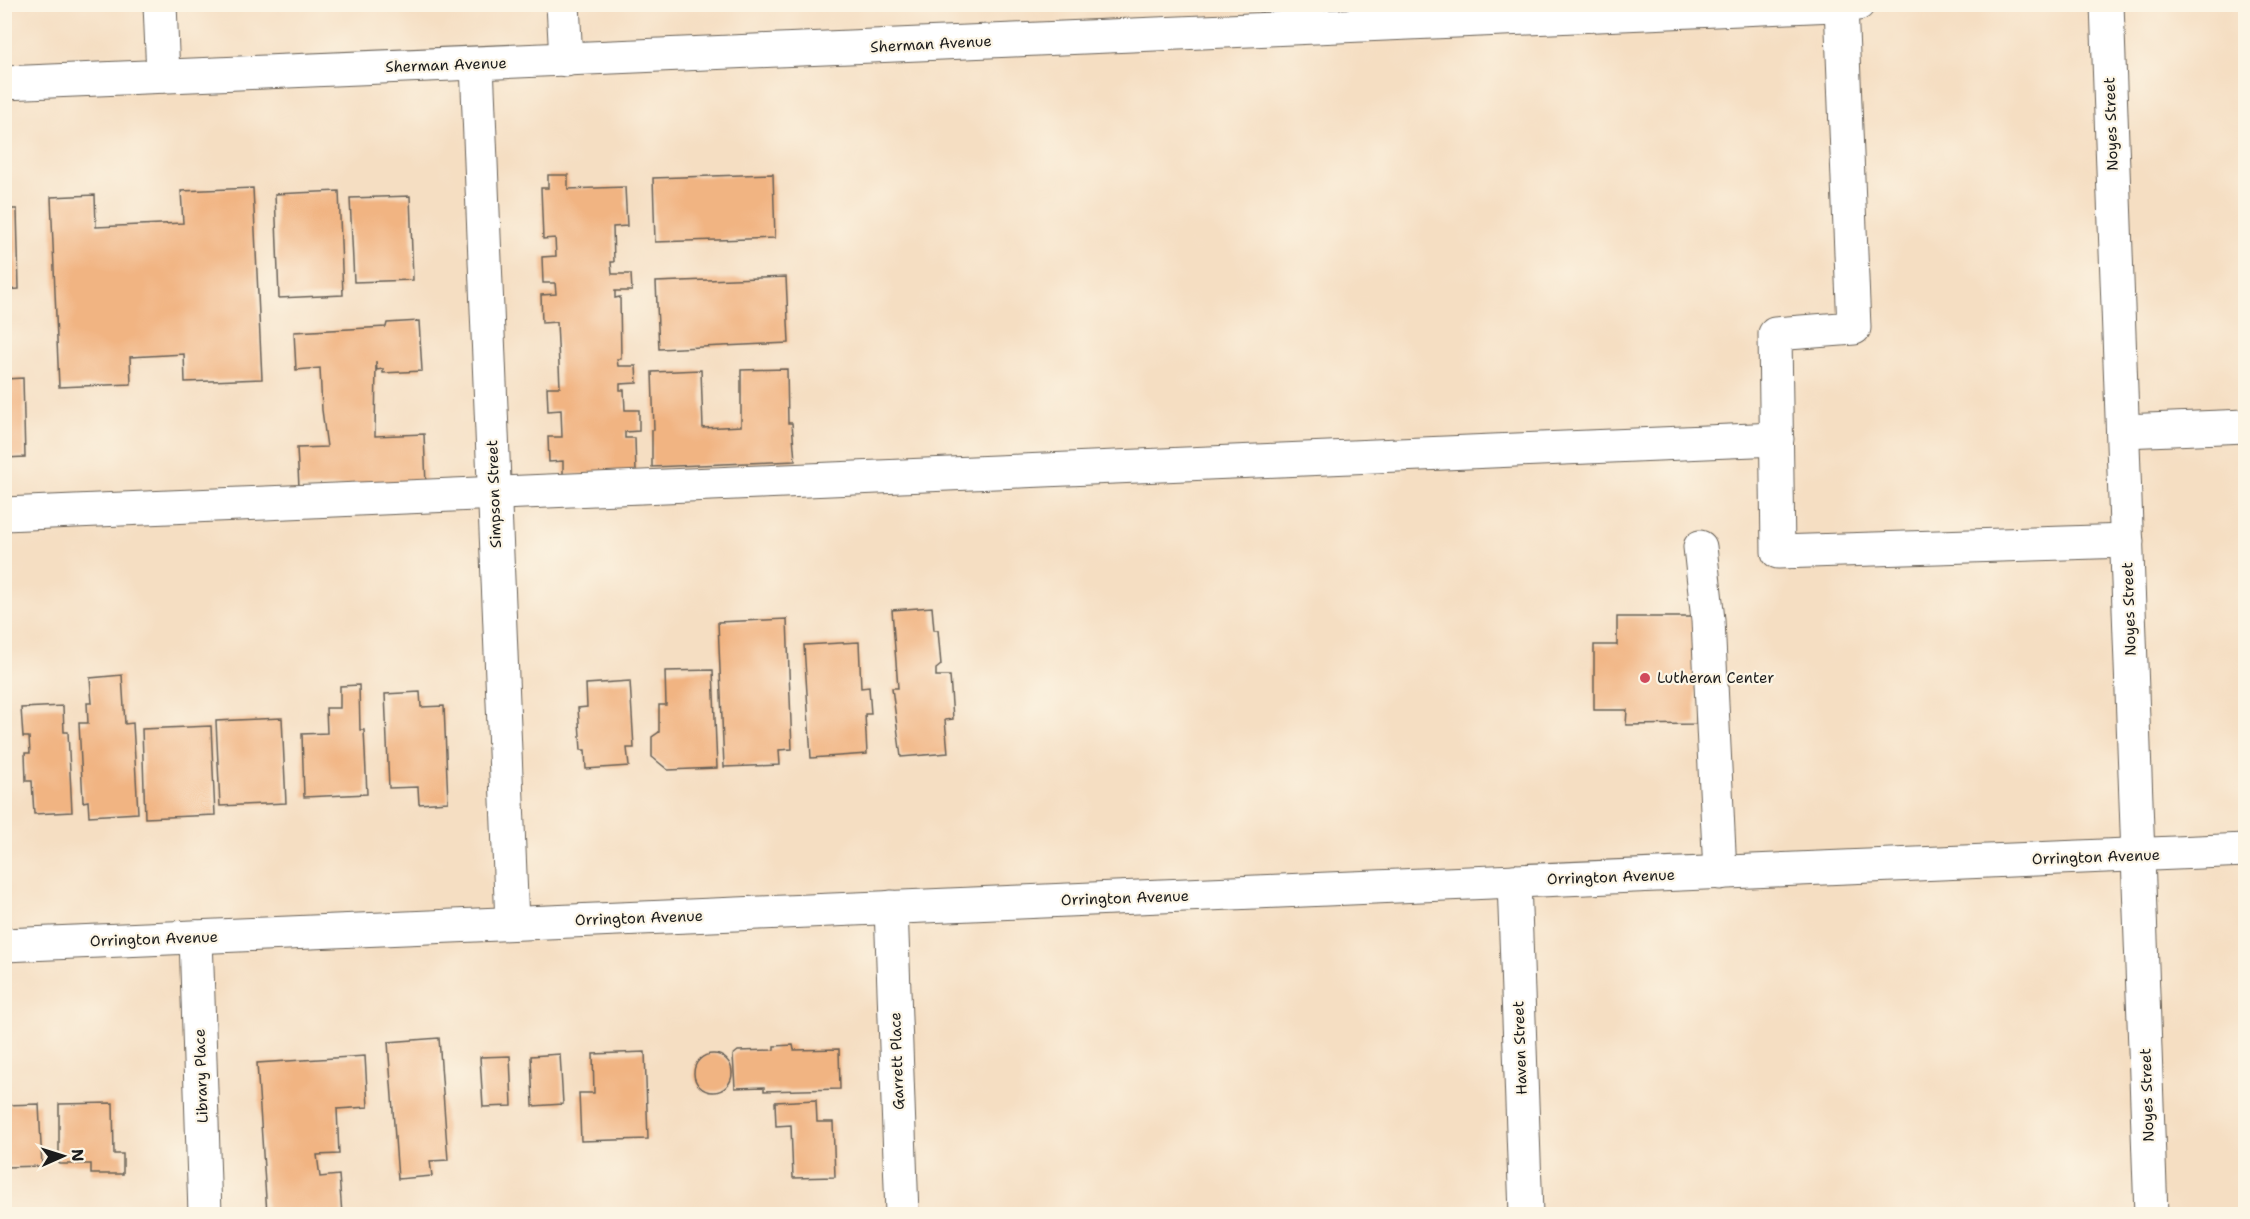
<svg xmlns="http://www.w3.org/2000/svg" width="2250" height="1219" viewBox="0 0 2250 1219" font-family="'Shantell Sans',sans-serif">
  <style>
    .building { fill: #f1b482 }
    .lines { fill: none; stroke-linecap: round; stroke-linejoin: round }
    .minor-casing { stroke: #686056; stroke-width: 35 }
    .minor { stroke: #fff; stroke-width: 33 }
    .poi-dot { fill: #d1495b; stroke: #fcf5e5; stroke-width: 2 }
    .labels { text-anchor: middle; dominant-baseline: central; stroke-width: 4.5; stroke-linejoin: round; paint-order: stroke }
    .street-label { font-size: 15px; fill: #1c1c1c; stroke: #fcf5e5 }
    .poi-label { font-size: 15px; fill: #1c1c1c; stroke: #fcf5e5; text-anchor: start }
  </style>
  <rect width="100%" height="100%" fill="#fcf5e5"/>
  <filter id="ink" filterUnits="userSpaceOnUse"><feTurbulence type="fractalNoise" baseFrequency=".0167" numOctaves="2"/><feDisplacementMap in="SourceGraphic" scale="12" xChannelSelector="R" yChannelSelector="G"/><feConvolveMatrix kernelMatrix="1 2 1 2 8 2 1 2 1" color-interpolation-filters="sRGB"/></filter>
  <filter id="wash" filterUnits="userSpaceOnUse"><feTurbulence type="fractalNoise" baseFrequency=".008" numOctaves="4" result="noise"/><feDisplacementMap in="SourceGraphic" scale="24" xChannelSelector="R" yChannelSelector="G"/><feGaussianBlur stdDeviation="1.35" result="paint"/><feColorMatrix in="noise" values="0 0 0 0 0 0 0 0 0 0 0 0 0 0 0 0 0 1.4 0 .05"/><feComposite in="paint" operator="in"/></filter>
  <g filter="url(#wash)">
    <rect width="100%" height="100%" fill="#f5dec2"/>
    <g id="blocks">
      <g class="building">
        <polygon points="773,174 775,238 655,242 653,178"/>
        <polygon points="548,175 568,175 568,189 625,187 627,226 613,227 614,262 611,262 612,274 631,274 632,291 615,291 615,298 620,297 621,359 617,359 618,366 636,366 637,383 620,384 620,390 624,390 625,410 639,410 639,431 625,432 625,438 635,438 636,473 563,475 563,461 549,462 548,437 562,437 561,410 548,411 547,387 560,387 557,322 542,323 541,295 556,294 555,283 543,283 542,257 556,256 555,238 543,239 541,188 548,188"/>
        <polygon points="253,188 262,379 185,382 184,354 130,357 131,384 59,387 51,197 95,195 96,227 183,223 181,191"/>
        <polygon points="339,191 343,295 279,298 275,194"/>
        <polygon points="410,196 413,280 354,282 350,198"/>
        <polygon points="4,209 17,209 19,289 4,290"/>
        <polygon points="786,277 789,343 659,349 656,282"/>
        <polygon points="419,321 422,371 383,373 383,369 377,370 376,361 375,436 424,434 426,485 299,487 297,448 327,447 322,410 320,368 296,370 294,332 386,327 387,323"/>
        <polygon points="787,369 788,423 792,423 795,461 652,467 652,430 654,430 652,372 701,370 703,428 741,426 741,370"/>
        <polygon points="23,378 25,457 5,458 5,379"/>
        <polygon points="932,607 934,630 938,630 941,665 936,669 936,676 950,676 953,719 945,720 948,753 901,757 892,688 898,688 892,610"/>
        <polygon points="1617,617 1695,617 1696,724 1626,725 1627,710 1594,710 1594,645 1617,645"/>
        <polygon points="787,619 792,749 779,750 780,765 724,767 718,622"/>
        <polygon points="859,642 861,688 869,687 871,714 865,714 867,754 811,758 804,645"/>
        <polygon points="713,670 717,768 668,770 652,757 652,737 659,732 659,705 666,705 665,671"/>
        <polygon points="122,675 125,724 133,723 138,813 89,816 88,801 83,802 79,723 88,723 87,703 92,703 90,678"/>
        <polygon points="630,681 634,748 627,748 629,766 586,769 585,750 581,750 578,708 587,707 586,684"/>
        <polygon points="359,685 360,730 364,730 367,794 304,797 302,734 327,733 326,708 340,708 340,686"/>
        <polygon points="420,692 421,707 444,706 448,802 419,804 418,787 389,788 385,694"/>
        <polygon points="63,706 64,732 68,732 72,812 34,814 32,781 26,781 25,753 30,753 29,737 23,737 21,708"/>
        <polygon points="282,718 286,803 220,806 216,721"/>
        <polygon points="211,726 215,815 145,818 142,729"/>
        <polygon points="439,1038 448,1160 430,1161 432,1176 398,1179 388,1042"/>
        <polygon points="793,1045 794,1050 839,1049 840,1089 764,1091 764,1087 735,1088 733,1055 738,1051 774,1050 774,1046"/>
        <polygon points="645,1052 648,1139 581,1141 579,1093 594,1093 593,1054"/>
        <polygon points="560,1054 563,1104 533,1106 531,1056"/>
        <circle cx="713" cy="1073" r="19"/>
        <polygon points="365,1056 368,1107 337,1109 339,1154 317,1155 320,1177 339,1175 342,1214 267,1214 257,1063"/>
        <polygon points="510,1056 512,1106 483,1107 480,1057"/>
        <polygon points="816,1100 817,1122 833,1122 835,1177 793,1178 791,1125 776,1126 775,1102"/>
        <polygon points="113,1103 114,1154 123,1154 123,1174 91,1174 91,1164 59,1164 59,1104"/>
        <polygon points="39,1104 42,1166 4,1167 4,1105"/>
      </g>
    </g>
  </g>
  <g filter="url(#ink)">
    <use href="#blocks" fill-opacity="0" stroke="#686056" stroke-width="1.5"/>
    <g class="lines">
      <defs>
        <g id="minor">
          <polyline points="160,4 163,76"/>
          <polyline points="563,4 566,60"/>
          <polyline points="2107,4 2151,1214"/>
          <polyline points="1841,5 1854,328 1775,334 1778,552 2127,541"/>
          <polyline points="477,64 512,923"/>
          <polyline points="4,83 1858,4"/>
          <polyline points="2123,431 2246,426"/>
          <polyline points="4,514 1777,439"/>
          <polyline points="1700,547 1708,620 1720,873"/>
          <polyline points="1514,881 1526,1214"/>
          <polyline points="891,907 902,1214"/>
          <polyline points="196,937 205,1214"/>
          <polyline points="4,945 2246,850"/>
        </g>
      </defs>
      <use href="#minor" class="minor-casing"/>
      <use href="#minor" class="minor"/>
    </g>
  </g>
  <circle class="poi-dot" cx="1645" cy="678" r="6"/>
  <g class="labels">
    <g class="street-label">
      <text transform="translate(931 44) rotate(-3)">Sherman Avenue</text>
      <text transform="translate(446 65) rotate(-2)">Sherman Avenue</text>
      <text transform="translate(2111 124) rotate(-92)">Noyes Street</text>
      <text transform="translate(494 494) rotate(-92)">Simpson Street</text>
      <text transform="translate(2129 609) rotate(-92)">Noyes Street</text>
      <text transform="translate(2096 857) rotate(-2)">Orrington Avenue</text>
      <text transform="translate(1611 877) rotate(-2)">Orrington Avenue</text>
      <text transform="translate(1125 898) rotate(-2)">Orrington Avenue</text>
      <text transform="translate(639 918) rotate(-2)">Orrington Avenue</text>
      <text transform="translate(154 939) rotate(-2)">Orrington Avenue</text>
      <text transform="translate(1520 1048) rotate(-92)">Haven Street</text>
      <text transform="translate(897 1061) rotate(-92)">Garrett Place</text>
      <text transform="translate(201 1076) rotate(-92)">Library Place</text>
      <text transform="translate(2147 1095) rotate(-92)">Noyes Street</text>
    </g>
    <g class="poi-label">
      <text x="1657" y="678">Lutheran Center</text>
    </g>
  </g>
  <rect width="2250" height="1219" fill="none" stroke="#fcf5e5" stroke-width="24"/>
  <g transform="translate(63 1156) rotate(87)" stroke="#fcf5e5" stroke-width="4.5" paint-order="stroke">
  <path d="M0-4.5L10 22L0 15L-10 22Z" fill="#1c1c1c"/>
  <text y="-9" font-size="16" font-weight="bold" text-anchor="middle" fill="#1c1c1c">N</text>
  </g>
</svg>
